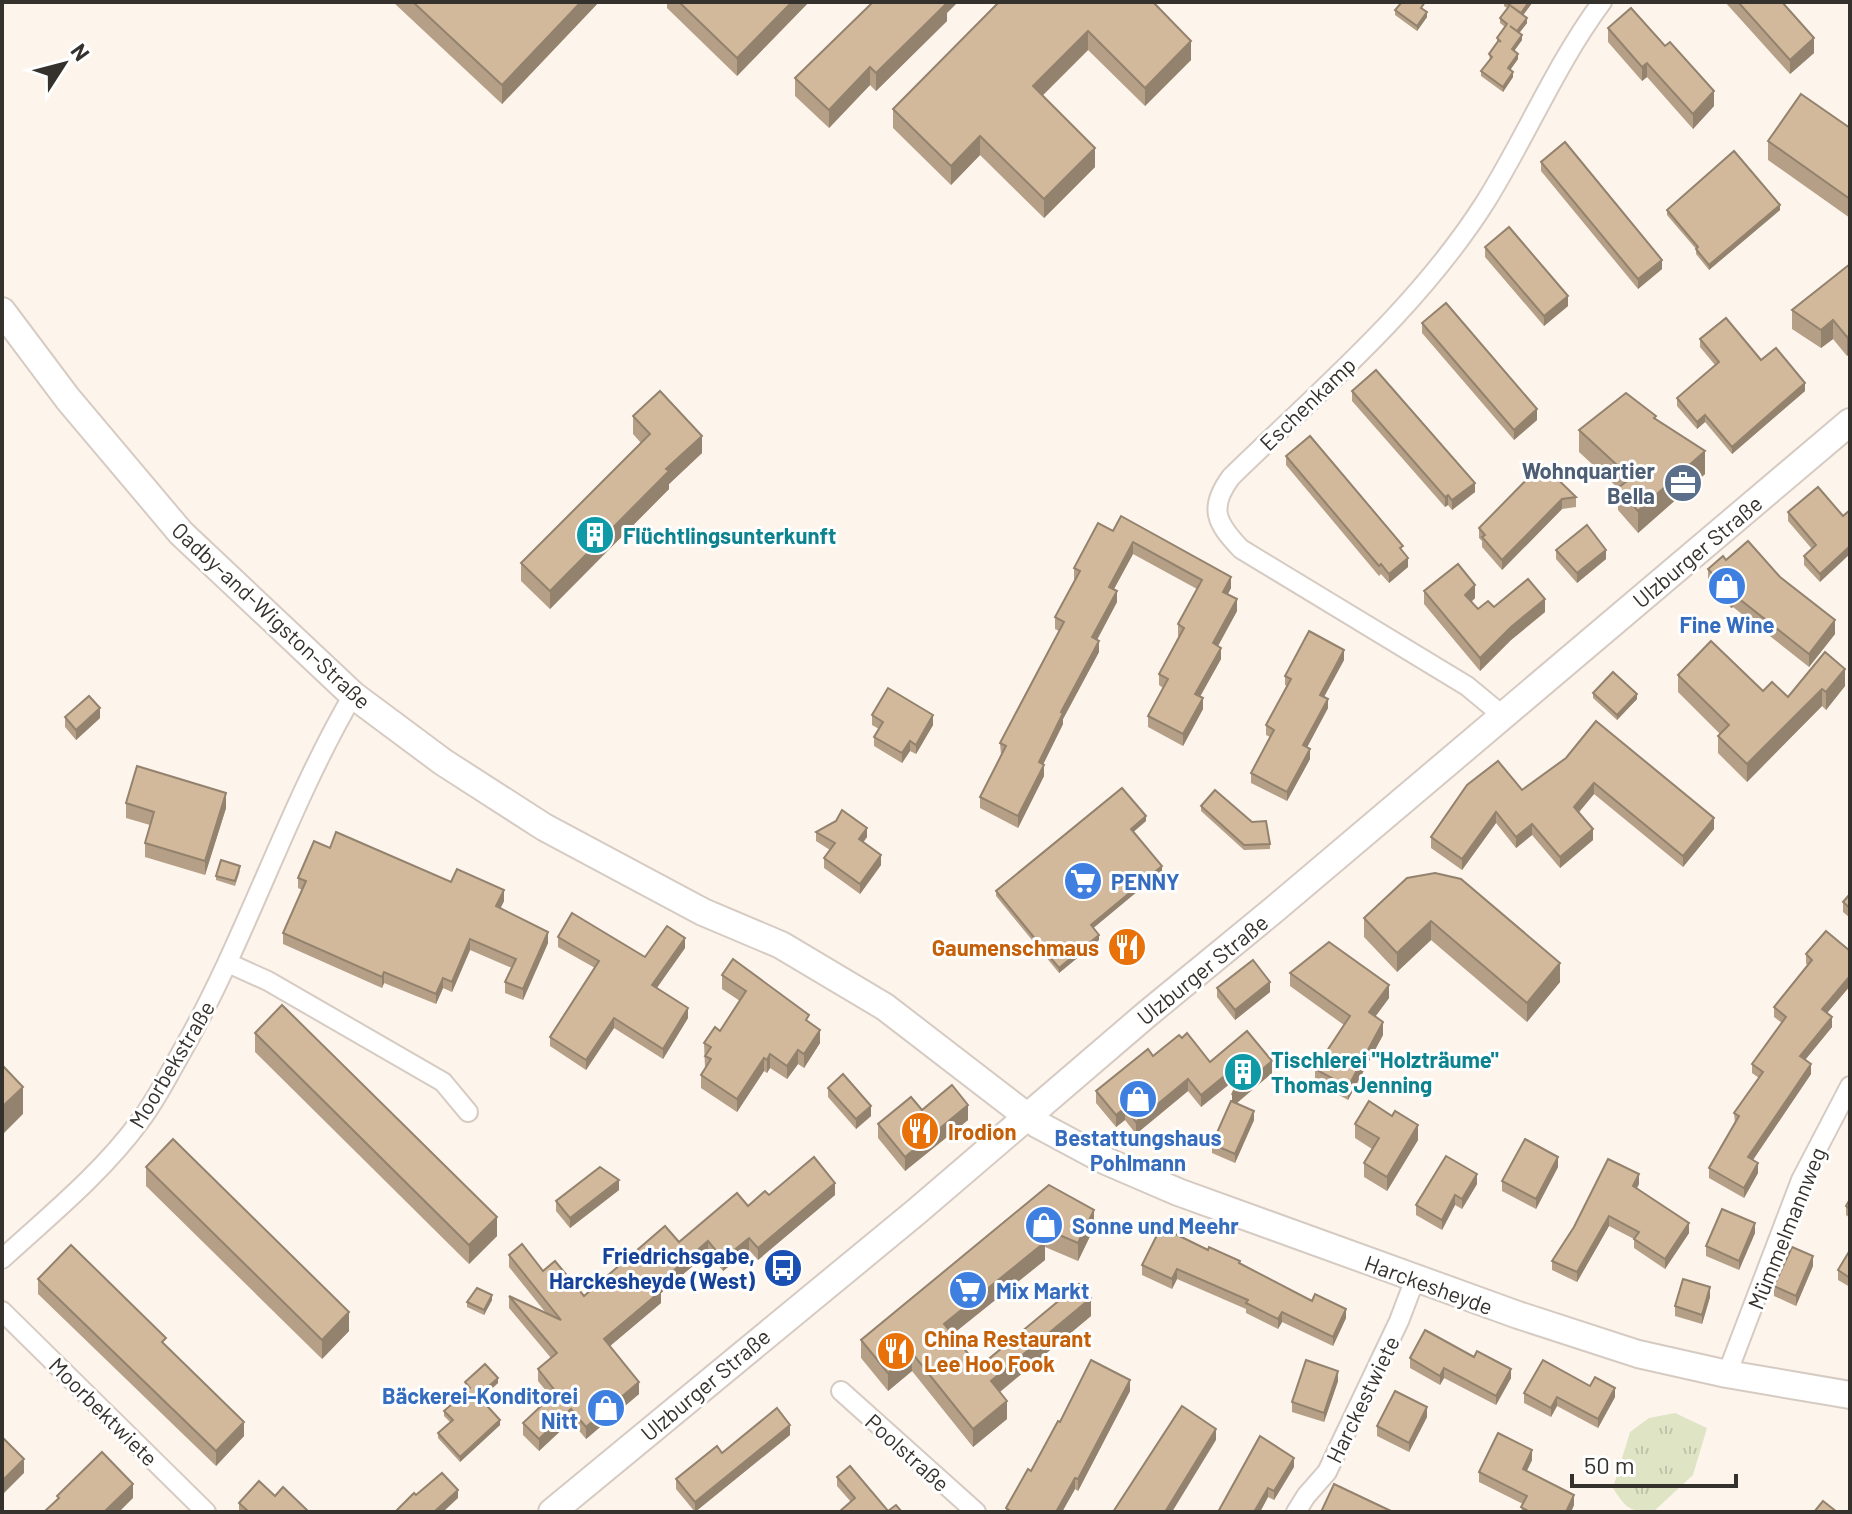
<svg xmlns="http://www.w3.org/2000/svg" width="1852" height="1514" viewBox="0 0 1852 1514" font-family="Barlow,sans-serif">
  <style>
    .park { fill: url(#park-tufts) }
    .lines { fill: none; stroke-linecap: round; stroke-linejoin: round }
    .street-casing { stroke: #d6cbc2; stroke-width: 22 }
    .secondary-casing { stroke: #d6cbc2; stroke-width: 30 }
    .street { stroke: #fff; stroke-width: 18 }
    .secondary { stroke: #fff; stroke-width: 26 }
    .wall { fill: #b59f86 }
    .shaded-wall { fill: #93826d }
    .building { fill: #d2b99c; stroke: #93826d; stroke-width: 2 }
    .labels { text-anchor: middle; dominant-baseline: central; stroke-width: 6; stroke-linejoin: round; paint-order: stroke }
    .street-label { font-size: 22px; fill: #35312d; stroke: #fff }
    .service-label { font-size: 22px; font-weight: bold; fill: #4e5e75; stroke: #fff; text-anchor: end }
    .culture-label { font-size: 22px; font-weight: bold; fill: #0d838f; stroke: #fff; text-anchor: start }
    .shop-label { font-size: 22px; font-weight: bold; fill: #366cbe; stroke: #fff; text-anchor: start }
    .food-label { font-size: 22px; font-weight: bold; fill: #c56008; stroke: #fff; text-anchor: start }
    .transit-label { font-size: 22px; font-weight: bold; fill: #164399; stroke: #fff; text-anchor: end }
  </style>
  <defs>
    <pattern id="park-tufts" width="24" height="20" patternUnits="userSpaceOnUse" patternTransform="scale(2)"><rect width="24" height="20" fill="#dfe4c5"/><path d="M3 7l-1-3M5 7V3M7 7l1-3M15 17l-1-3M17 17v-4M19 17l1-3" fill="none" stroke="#c0c4aa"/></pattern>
  </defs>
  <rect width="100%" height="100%" fill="#fdf4ec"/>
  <path class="park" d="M1675 1413 1707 1428 1693 1475 1653 1512C1629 1512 1625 1507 1613 1488L1630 1432 1649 1418Z"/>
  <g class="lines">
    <defs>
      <g id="street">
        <path d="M1502 715 1467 686 1241 549C1216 523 1208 508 1231 477 1320 390 1419 307 1486 201 1527 135 1556 64 1602 2"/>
        <polyline points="228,963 268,981 443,1082 468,1112"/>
        <path d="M2 1259C49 1216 102 1173 140 1121 156 1100 168 1076 181 1053 247 938 286 810 353 695"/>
        <polyline points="2,1311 206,1512"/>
        <polyline points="1727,1374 1801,1180 1850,1086"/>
        <polyline points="841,1391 976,1512"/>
        <polyline points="1296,1512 1306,1496 1327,1472 1399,1321 1415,1279"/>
      </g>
      <g id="secondary">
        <polyline points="2,311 68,399 181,533 353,695 443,762 544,827 703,912 781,945 885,1007 1037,1124 1106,1161 1178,1192 1518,1315 1638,1354 1727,1374 1850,1395"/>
        <polyline points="552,1512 916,1212 1147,1014 1276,908 1850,422"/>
      </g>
    </defs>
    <use href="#street" class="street-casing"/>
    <use href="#secondary" class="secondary-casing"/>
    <use href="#street" class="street"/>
    <use href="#secondary" class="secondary"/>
  </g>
  <g class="wall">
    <polygon points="393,2 599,2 502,104"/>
    <polygon points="667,2 809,2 737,76 667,8"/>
    <polygon points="999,2 1191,60 1145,106 1088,50 1042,96 1095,167 1044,218 980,155 951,185 893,128 893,109"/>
    <polygon points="1504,2 1532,3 1523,15 1527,23 1519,33 1522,40 1514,51 1518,59 1510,70 1513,77 1503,92 1481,76 1481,71 1490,60 1489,54 1497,43 1497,38 1505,27 1500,23 1500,18 1507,8 1504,6"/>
    <polygon points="1725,2 1782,2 1814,53 1790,74"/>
    <polygon points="1424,9 1427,17 1417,31 1395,15 1395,10"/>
    <polygon points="947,13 947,21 876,91 870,85 829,128 795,96 795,78"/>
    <polygon points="1608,28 1714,106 1693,129 1647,77 1642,81 1608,42"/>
    <polygon points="1850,128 1850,218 1768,160 1768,141"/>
    <polygon points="1541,162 1662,269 1638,289 1541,171"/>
    <polygon points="1667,210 1780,210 1709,270 1696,254 1696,249 1667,215"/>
    <polygon points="1485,247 1568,306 1544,326 1485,257"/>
    <polygon points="1850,264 1847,356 1833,339 1821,348 1792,329 1792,310"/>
    <polygon points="1422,323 1537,420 1514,440 1422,333"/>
    <polygon points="1700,339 1761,360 1805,391 1732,454 1705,422 1697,429 1677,406 1677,398 1715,365 1700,347"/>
    <polygon points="1352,391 1475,492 1452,510 1448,505 1445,507 1352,401"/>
    <polygon points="633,416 702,453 669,484 669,489 550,609 521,581 521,563 641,443 633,434"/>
    <polygon points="1656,420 1705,474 1638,533 1618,510 1618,488 1579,452 1579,430"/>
    <polygon points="1286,456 1403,552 1408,567 1389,583 1381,574 1379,576 1286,465"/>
    <polygon points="1542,464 1576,497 1576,507 1562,509 1502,570 1482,547 1482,541 1479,538 1479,528"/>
    <polygon points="1788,512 1843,516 1820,582 1804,565 1804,556 1812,549 1788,521"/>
    <polygon points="1098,523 1231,588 1228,594 1237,611 1218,646 1221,659 1200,697 1203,709 1183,746 1148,727 1148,716 1163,688 1159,685 1159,674 1179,636 1178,636 1178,624 1197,589 1133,554 1114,589 1117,602 1097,640 1099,652 1063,719 1063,724 1043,764 1044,776 1018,828 980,808 980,797 1001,755 1000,743 1059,631 1055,629 1055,617 1075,580 1074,579 1074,568"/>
    <polygon points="1556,550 1606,559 1577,583 1556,559"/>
    <polygon points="1726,560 1780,577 1835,634 1809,667 1733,607 1731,608 1708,582 1708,569"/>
    <polygon points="1424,591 1475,598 1471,602 1478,609 1494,607 1545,612 1511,640 1480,671 1424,604"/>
    <polygon points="1825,652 1845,686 1826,710 1822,706 1747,782 1718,753 1718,736 1720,734 1678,692 1678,675 1788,697"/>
    <polygon points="1344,660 1324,697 1328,708 1307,747 1310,759 1287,801 1251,783 1251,773 1270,737 1266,735 1266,725 1287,686 1285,685 1285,676"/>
    <polygon points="1593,693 1637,699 1617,720 1593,698"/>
    <polygon points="872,715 933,725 916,754 910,751 902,763 874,746 874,737 879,729 872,725"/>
    <polygon points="65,717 100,718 76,740 65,727"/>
    <polygon points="1566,758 1714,829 1683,867 1594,794 1579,812 1593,840 1560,868 1532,835 1516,848 1496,823 1462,870 1431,848 1431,837 1522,790"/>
    <polygon points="126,803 226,808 205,875 145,857 145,843 150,825 126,818"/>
    <polygon points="1201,806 1270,844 1270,849 1244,850 1201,811"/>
    <polygon points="1146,821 1133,832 1162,871 1093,928 1099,940 1059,973 996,896 996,891"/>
    <polygon points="816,832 867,837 863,842 881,865 860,894 824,868 824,858 830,850 816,841"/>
    <polygon points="330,848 451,882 504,901 500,909 548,943 523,1000 505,993 505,982 512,968 470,950 452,992 443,988 436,1004 384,983 382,988 283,944 283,933 302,890 298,888 298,878"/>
    <polygon points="240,871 235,886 216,880 216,876"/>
    <polygon points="1407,878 1560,982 1527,1022 1431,940 1397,972 1364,937 1364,918"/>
    <polygon points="1850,894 1850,918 1843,912 1843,902"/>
    <polygon points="558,937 645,957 685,948 656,988 688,1018 663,1059 614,1028 586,1070 550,1046 550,1037 595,968 558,947"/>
    <polygon points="1850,951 1850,986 1827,1013 1832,1027 1805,1060 1811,1074 1753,1160 1758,1173 1744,1198 1709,1178 1709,1168 1735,1123 1734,1113 1759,1078 1752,1073 1752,1064 1782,1023 1774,1017 1774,1007 1808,965 1806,964 1806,954"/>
    <polygon points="1290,973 1389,998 1375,1017 1383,1035 1348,1100 1315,1082 1315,1069 1344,1025 1290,986"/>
    <polygon points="722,975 809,1022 820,1043 804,1068 798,1064 787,1079 770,1068 767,1073 764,1071 737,1112 701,1088 701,1075 705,1068 704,1043 720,1031 740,1001 722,989"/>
    <polygon points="1217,988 1270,992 1235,1020 1217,997"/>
    <polygon points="255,1033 497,1236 469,1264 255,1052"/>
    <polygon points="1153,1056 1210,1062 1272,1073 1237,1103 1254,1120 1235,1163 1212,1153 1212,1144 1232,1101 1241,1075 1201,1107 1188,1091 1136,1134 1125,1120 1116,1127 1096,1103 1096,1091"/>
    <polygon points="828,1088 871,1116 856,1129 828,1097"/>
    <polygon points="922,1110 968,1120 905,1171 878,1138 878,1124"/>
    <polygon points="1355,1124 1418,1140 1387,1191 1364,1177 1364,1163 1372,1149 1355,1138"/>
    <polygon points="146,1167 349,1331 322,1359 146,1186"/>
    <polygon points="1558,1167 1536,1209 1502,1191 1502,1181"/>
    <polygon points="1477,1184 1462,1209 1455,1205 1442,1230 1416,1215 1416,1205"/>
    <polygon points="1639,1184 1637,1188 1689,1233 1665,1269 1634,1248 1634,1239 1609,1226 1577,1282 1552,1270 1552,1261 1574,1227"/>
    <polygon points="1049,1185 1094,1228 1078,1261 1045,1247 1045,1260 953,1334 979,1367 1091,1316 1000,1392 1007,1419 973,1447 912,1371 888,1391 861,1358 861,1340"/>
    <polygon points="619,1190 570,1228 556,1211 556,1201"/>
    <polygon points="835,1195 758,1260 749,1250 723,1271 708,1253 661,1293 661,1303 610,1346 639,1394 586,1439 571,1421 539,1451 523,1435 523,1423 551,1397 538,1381 538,1369 551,1358 509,1308 509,1296 546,1313 509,1267 509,1255 543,1271 584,1296 679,1242 748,1206"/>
    <polygon points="1850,1199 1850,1218 1846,1215 1846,1206"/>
    <polygon points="1755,1233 1739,1270 1706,1256 1706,1246"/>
    <polygon points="1208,1250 1240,1264 1346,1318 1333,1346 1282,1322 1278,1329 1246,1313 1246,1309 1177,1279 1172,1289 1142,1275 1142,1265"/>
    <polygon points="1850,1250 1850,1287 1838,1280 1838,1270"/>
    <polygon points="1813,1266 1796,1306 1774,1296 1774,1286"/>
    <polygon points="38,1279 166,1346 244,1436 216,1466 38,1294"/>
    <polygon points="1710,1297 1702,1324 1675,1316 1675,1306"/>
    <polygon points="492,1300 484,1315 467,1307 467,1302"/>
    <polygon points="1410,1358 1511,1378 1496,1405 1444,1378 1440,1385 1410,1368"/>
    <polygon points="1338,1381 1324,1422 1292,1412 1292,1402"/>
    <polygon points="465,1382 498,1383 480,1399 500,1425 460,1462 438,1438 438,1433 450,1422 444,1416 444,1411 468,1391 465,1387"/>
    <polygon points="1590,1386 1615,1397 1598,1428 1557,1406 1551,1417 1524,1403 1524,1393"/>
    <polygon points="1130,1391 1078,1491 1075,1489 1062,1512 1006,1512 1006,1508 1031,1471 1060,1422"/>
    <polygon points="1427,1417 1409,1452 1377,1436 1377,1426"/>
    <polygon points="790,1435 695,1512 676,1489 676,1479 722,1453"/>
    <polygon points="1532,1460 1527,1471 1574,1505 1571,1512 1521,1512 1523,1504 1479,1482 1479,1472"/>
    <polygon points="1294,1467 1274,1500 1268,1497 1260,1512 1218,1512"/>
    <polygon points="837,1477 888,1511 839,1512 851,1502 837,1486"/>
    <polygon points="275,1496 309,1512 240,1512 239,1511 239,1503"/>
  </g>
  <g class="shaded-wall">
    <polygon points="581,2 599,2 502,104 502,85"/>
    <polygon points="792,2 809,2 737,76 737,58"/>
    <polygon points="943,2 958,2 947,13 947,21 876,91 876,73"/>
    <polygon points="1529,2 1532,3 1521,18 1521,13"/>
    <polygon points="1427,12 1427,17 1417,31 1417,26"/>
    <polygon points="1527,18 1527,23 1517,36 1517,31"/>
    <polygon points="1088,31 1088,50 1033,105 1033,86"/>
    <polygon points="1522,35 1522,40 1512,54 1512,49"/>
    <polygon points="1814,38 1814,53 1790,74 1790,60"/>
    <polygon points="1191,41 1191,60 1145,106 1145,88"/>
    <polygon points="1518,54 1518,59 1508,73 1508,68"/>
    <polygon points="1647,63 1647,77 1642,81 1642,67"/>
    <polygon points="870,67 870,85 829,128 829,110"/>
    <polygon points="1513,72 1513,77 1503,92 1503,87"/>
    <polygon points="1714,91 1714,106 1693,129 1693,114"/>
    <polygon points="980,136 980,155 951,185 951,166"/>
    <polygon points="1095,148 1095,167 1044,218 1044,199"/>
    <polygon points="1780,205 1780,210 1709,270 1709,265"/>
    <polygon points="1662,260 1662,269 1638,289 1638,279"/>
    <polygon points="1568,296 1568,306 1544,326 1544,316"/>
    <polygon points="1833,320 1833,339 1821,348 1821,330"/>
    <polygon points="1850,335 1850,354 1847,356 1847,337"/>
    <polygon points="1805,383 1805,391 1732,454 1732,447"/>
    <polygon points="1537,409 1537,420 1514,440 1514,430"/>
    <polygon points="1705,415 1705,422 1697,429 1697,422"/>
    <polygon points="702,436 702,453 669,484 669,489 550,609 550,591 666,469"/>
    <polygon points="1705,451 1705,474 1638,533 1638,511"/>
    <polygon points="1475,483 1475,492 1452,510 1452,500"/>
    <polygon points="1448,495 1448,505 1445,507 1445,497"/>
    <polygon points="1562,499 1562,509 1502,570 1502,560"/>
    <polygon points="1133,542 1133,554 1109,598 1109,587"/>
    <polygon points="1850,546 1850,554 1820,582 1820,574"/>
    <polygon points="1606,550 1606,559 1577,583 1577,573"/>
    <polygon points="1408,558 1408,567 1389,583 1389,574"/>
    <polygon points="1231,577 1231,588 1223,603 1223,592"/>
    <polygon points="1475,585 1475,598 1465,608 1465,595"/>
    <polygon points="1117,591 1117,602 1092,649 1092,637"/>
    <polygon points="1733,594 1733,607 1731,608 1731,595"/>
    <polygon points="1237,599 1237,611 1213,655 1213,643"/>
    <polygon points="1545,599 1545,612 1511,640 1480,671 1480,658 1511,627"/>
    <polygon points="1835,620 1835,634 1809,667 1809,654"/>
    <polygon points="1099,641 1099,652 1063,719 1063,724 1039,773 1039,762 1061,712"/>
    <polygon points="1221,648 1221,659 1195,705 1195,694"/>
    <polygon points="1344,650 1344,660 1320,704 1320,695"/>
    <polygon points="1845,669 1845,686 1826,710 1826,692"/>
    <polygon points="1822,689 1822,706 1747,782 1747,764"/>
    <polygon points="1637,694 1637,699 1617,720 1617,715"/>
    <polygon points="1203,698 1203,709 1183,746 1183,734"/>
    <polygon points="1328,699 1328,708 1303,755 1303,745"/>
    <polygon points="100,708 100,718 76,740 76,730"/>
    <polygon points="933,715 933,725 916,754 916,745"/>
    <polygon points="910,741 910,751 902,763 902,753"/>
    <polygon points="1310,749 1310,759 1287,801 1287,792"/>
    <polygon points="1044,765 1044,776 1018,828 1018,816"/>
    <polygon points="1594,783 1594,794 1574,818 1574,807"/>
    <polygon points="226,793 226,808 205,875 205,861"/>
    <polygon points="1496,812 1496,823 1462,870 1462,859"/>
    <polygon points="1146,816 1146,821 1131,834 1131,829"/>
    <polygon points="1714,818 1714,829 1683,867 1683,856"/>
    <polygon points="1532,824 1532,835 1516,848 1516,837"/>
    <polygon points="867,828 867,837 859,848 859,839"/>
    <polygon points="1593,829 1593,840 1560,868 1560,857"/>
    <polygon points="881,855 881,865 860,894 860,884"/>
    <polygon points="1162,866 1162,871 1091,930 1091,925"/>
    <polygon points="504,890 504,901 496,917 496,906"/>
    <polygon points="1431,921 1431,940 1397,972 1397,953"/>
    <polygon points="548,932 548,943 523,1000 523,989"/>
    <polygon points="1099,935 1099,940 1059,973 1059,968"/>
    <polygon points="685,938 685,948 652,995 652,985"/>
    <polygon points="470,939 470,950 452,992 452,982"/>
    <polygon points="1560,963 1560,982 1527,1022 1527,1003"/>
    <polygon points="384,972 384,983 382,988 382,977"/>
    <polygon points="1850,976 1850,986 1822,1019 1822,1009"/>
    <polygon points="443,978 443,988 436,1004 436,994"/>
    <polygon points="1270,982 1270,992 1235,1020 1235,1010"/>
    <polygon points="1389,985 1389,998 1369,1025 1369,1012"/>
    <polygon points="688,1008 688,1018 663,1059 663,1049"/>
    <polygon points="1832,1017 1832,1027 1800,1066 1800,1056"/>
    <polygon points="614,1018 614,1028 586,1070 586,1060"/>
    <polygon points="1383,1022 1383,1035 1348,1100 1348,1087"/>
    <polygon points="820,1030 820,1043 804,1068 804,1054"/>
    <polygon points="798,1050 798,1064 787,1079 787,1066"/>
    <polygon points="770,1054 770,1068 767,1073 767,1060"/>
    <polygon points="1249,1056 1249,1068 1201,1107 1201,1095"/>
    <polygon points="764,1058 764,1071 737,1112 737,1099"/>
    <polygon points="1272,1061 1272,1073 1232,1107 1232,1095"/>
    <polygon points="1811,1064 1811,1074 1748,1167 1748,1157"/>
    <polygon points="1188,1079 1188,1091 1136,1134 1136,1122"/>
    <polygon points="23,1087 23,1114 2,1135 2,1107"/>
    <polygon points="968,1105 968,1120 905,1171 905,1157"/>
    <polygon points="871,1106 871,1116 856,1129 856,1119"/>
    <polygon points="1125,1108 1125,1120 1116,1127 1116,1115"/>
    <polygon points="1254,1111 1254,1120 1235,1163 1235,1154"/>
    <polygon points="1418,1125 1418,1140 1387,1191 1387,1177"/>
    <polygon points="1558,1157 1558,1167 1536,1209 1536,1199"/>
    <polygon points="1758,1163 1758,1173 1744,1198 1744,1188"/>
    <polygon points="1477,1174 1477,1184 1462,1209 1462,1199"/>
    <polygon points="1639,1174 1639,1184 1633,1195 1633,1186"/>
    <polygon points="619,1180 619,1190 570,1228 570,1218"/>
    <polygon points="835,1183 835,1195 758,1260 758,1248"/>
    <polygon points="1455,1195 1455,1205 1442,1230 1442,1220"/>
    <polygon points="1094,1210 1094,1228 1078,1261 1078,1243"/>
    <polygon points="1609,1216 1609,1226 1577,1282 1577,1272"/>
    <polygon points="497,1217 497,1236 469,1264 469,1245"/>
    <polygon points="1689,1223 1689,1233 1665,1269 1665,1259"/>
    <polygon points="1755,1223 1755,1233 1739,1270 1739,1261"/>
    <polygon points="749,1238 749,1250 723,1271 723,1259"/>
    <polygon points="708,1241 708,1253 661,1293 661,1303 604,1351 604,1339 657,1285"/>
    <polygon points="1045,1242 1045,1260 944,1341 944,1324"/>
    <polygon points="1813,1256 1813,1266 1796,1306 1796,1296"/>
    <polygon points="1177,1269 1177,1279 1172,1289 1172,1279"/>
    <polygon points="1710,1287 1710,1297 1702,1324 1702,1315"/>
    <polygon points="492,1295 492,1300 484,1315 484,1310"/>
    <polygon points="1091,1298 1091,1316 991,1399 991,1381"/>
    <polygon points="1346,1309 1346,1318 1333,1346 1333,1337"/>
    <polygon points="349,1312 349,1331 322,1359 322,1340"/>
    <polygon points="1282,1312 1282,1322 1278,1329 1278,1319"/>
    <polygon points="912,1353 912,1371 888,1391 888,1373"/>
    <polygon points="1444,1368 1444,1378 1440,1385 1440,1376"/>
    <polygon points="1511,1369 1511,1378 1496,1405 1496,1396"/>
    <polygon points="1338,1371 1338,1381 1324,1422 1324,1413"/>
    <polygon points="498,1378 498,1383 478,1401 478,1396"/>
    <polygon points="1130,1380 1130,1391 1078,1491 1078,1479"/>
    <polygon points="639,1382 639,1394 586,1439 586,1427"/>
    <polygon points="1615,1388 1615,1397 1598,1428 1598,1419"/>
    <polygon points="1557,1397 1557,1406 1551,1417 1551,1408"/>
    <polygon points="1007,1401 1007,1419 973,1447 973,1429"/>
    <polygon points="1427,1407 1427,1417 1409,1452 1409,1443"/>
    <polygon points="571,1409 571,1421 539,1451 539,1439"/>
    <polygon points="500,1420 500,1425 460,1462 460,1457"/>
    <polygon points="244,1422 244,1436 216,1466 216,1451"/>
    <polygon points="790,1425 790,1435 695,1512 695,1502"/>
    <polygon points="1216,1429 1216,1440 1172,1512 1165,1512"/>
    <polygon points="1532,1450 1532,1460 1523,1478 1523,1469"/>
    <polygon points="1294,1458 1294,1467 1274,1500 1274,1491"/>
    <polygon points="24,1459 24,1473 2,1495 2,1481"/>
    <polygon points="1075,1478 1075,1489 1062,1512 1056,1512"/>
    <polygon points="133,1484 133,1498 119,1512 104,1512"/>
    <polygon points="1268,1488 1268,1497 1260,1512 1254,1512"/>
    <polygon points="458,1490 458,1498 443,1512 434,1512"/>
    <polygon points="1574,1495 1574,1505 1571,1512 1566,1512"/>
  </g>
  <g class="building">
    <polygon points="413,2 581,2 502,85"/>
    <polygon points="679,2 792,2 737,58"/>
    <polygon points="873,2 946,2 947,3 876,73 870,67 829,110 795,78"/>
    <polygon points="999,2 1153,2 1191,41 1145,88 1088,31 1033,86 1095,148 1044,199 980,136 951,166 893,109"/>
    <polygon points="1402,2 1425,2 1421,8 1427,12 1417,26 1395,10"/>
    <polygon points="1505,2 1529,2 1521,13 1511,6 1527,18 1517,31 1510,26 1522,35 1512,49 1518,54 1508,68 1513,72 1503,87 1481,71 1492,57 1489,54 1499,40 1501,42 1497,38 1507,24 1500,18 1510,5"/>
    <polygon points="1738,2 1782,2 1814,38 1790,60"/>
    <polygon points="1631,8 1665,46 1670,42 1714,91 1693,114 1647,63 1642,67 1608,28"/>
    <polygon points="1801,94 1850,128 1850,199 1768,141"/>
    <polygon points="1565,142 1662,260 1638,279 1541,162"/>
    <polygon points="1734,151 1780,205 1709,265 1696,249 1698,247 1667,210"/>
    <polygon points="1509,227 1568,296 1544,316 1485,247"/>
    <polygon points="1850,264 1850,335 1847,337 1833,320 1821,330 1792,310"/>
    <polygon points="1446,303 1537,409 1514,430 1422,323"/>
    <polygon points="1726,318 1761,360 1776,348 1805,383 1732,447 1705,415 1697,422 1677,398 1719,362 1700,339"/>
    <polygon points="1376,370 1475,483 1452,500 1448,495 1445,497 1352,391"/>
    <polygon points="660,391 702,436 666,469 669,471 550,591 521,563 650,434 633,416"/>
    <polygon points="1626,393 1656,416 1654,418 1705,451 1638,511 1618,488 1631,478 1579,430"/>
    <polygon points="1310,436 1403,546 1400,548 1408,558 1389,574 1381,564 1379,566 1286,456"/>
    <polygon points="1542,464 1576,497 1562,499 1502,560 1482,537 1485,535 1479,528"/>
    <polygon points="1818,487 1843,516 1850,510 1850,546 1820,574 1804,556 1816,545 1788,512"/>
    <polygon points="1121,516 1231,577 1223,592 1237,599 1213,643 1221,648 1195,694 1203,698 1183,734 1148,716 1168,679 1159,674 1184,628 1178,624 1202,580 1133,542 1109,587 1117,591 1092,637 1099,641 1061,712 1063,713 1039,762 1044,765 1018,816 980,797 1006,746 1000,743 1064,622 1055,617 1080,571 1074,568 1098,523 1113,531"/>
    <polygon points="1587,525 1606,550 1577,573 1556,550"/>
    <polygon points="1748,541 1780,577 1835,620 1809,654 1733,594 1731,595 1708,569 1723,556 1726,560"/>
    <polygon points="1458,564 1475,585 1465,595 1478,609 1488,601 1494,607 1528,579 1545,599 1511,627 1480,658 1424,591"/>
    <polygon points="1309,631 1344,650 1320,695 1328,699 1303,745 1310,749 1287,792 1251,773 1274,730 1266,725 1291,679 1285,676"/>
    <polygon points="1711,641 1763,691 1772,682 1788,697 1825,652 1845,669 1826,692 1822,689 1747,764 1718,736 1729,725 1678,675"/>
    <polygon points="1613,672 1637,694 1617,715 1593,693"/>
    <polygon points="888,688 933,715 916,745 910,741 902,753 874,737 883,722 872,715"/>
    <polygon points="89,696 100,708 76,730 65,717"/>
    <polygon points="1596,721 1714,818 1683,856 1594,783 1574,807 1593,829 1560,857 1532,824 1516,837 1496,812 1462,859 1431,837 1467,785 1498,761 1522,790 1566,758"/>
    <polygon points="137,766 226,793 205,861 145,843 154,812 126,803"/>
    <polygon points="1122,788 1146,816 1131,829 1162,866 1091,925 1099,935 1059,968 996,891"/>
    <polygon points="1215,790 1252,822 1266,821 1270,844 1244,845 1201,806"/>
    <polygon points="842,810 867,828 859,839 881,855 860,884 824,858 835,843 816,832 836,821"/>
    <polygon points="336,832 451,882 457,869 504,890 496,906 548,932 523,989 505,982 516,959 470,939 452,982 443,978 436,994 384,972 382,977 283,933 306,881 298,878 314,841 330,848"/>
    <polygon points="221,860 240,866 235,881 216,876"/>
    <polygon points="1435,873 1461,879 1560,963 1527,1003 1431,921 1397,953 1364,918 1407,878"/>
    <polygon points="1850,894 1850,908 1843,902"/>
    <polygon points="572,913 645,957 667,926 685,938 652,985 688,1008 663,1049 614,1018 586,1060 550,1037 599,961 558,937"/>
    <polygon points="1826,931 1850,951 1850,976 1822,1009 1832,1017 1800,1056 1811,1064 1748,1157 1758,1163 1744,1188 1709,1168 1739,1116 1734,1113 1763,1072 1752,1064 1786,1017 1774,1007 1812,960 1806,954"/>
    <polygon points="1329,942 1389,985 1369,1012 1383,1022 1348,1087 1315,1069 1350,1016 1290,973"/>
    <polygon points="733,959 809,1015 806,1020 820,1030 804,1054 798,1050 787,1066 770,1054 767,1060 764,1058 737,1099 701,1075 711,1059 705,1056 711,1047 704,1043 715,1027 720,1031 746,991 722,975"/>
    <polygon points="1253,960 1270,982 1235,1010 1217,988"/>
    <polygon points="282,1005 497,1217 469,1245 255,1033"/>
    <polygon points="1247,1031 1272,1061 1232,1095 1249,1056 1201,1095 1188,1079 1136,1122 1125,1108 1116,1115 1096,1091 1148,1049 1153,1056 1179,1035 1182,1038 1187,1033 1210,1062"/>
    <polygon points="2,1065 23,1087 2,1107"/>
    <polygon points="843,1074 871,1106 856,1119 828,1088"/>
    <polygon points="952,1085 968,1105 905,1157 878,1124 911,1097 922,1110"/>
    <polygon points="1231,1101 1254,1111 1235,1154 1212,1144"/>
    <polygon points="1369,1101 1392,1116 1395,1111 1418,1125 1387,1177 1364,1163 1379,1138 1355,1124"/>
    <polygon points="173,1139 349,1312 322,1340 146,1167"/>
    <polygon points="1525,1139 1558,1157 1536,1199 1502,1181"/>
    <polygon points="1446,1156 1477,1174 1462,1199 1455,1195 1442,1220 1416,1205"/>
    <polygon points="814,1157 835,1183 758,1248 749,1238 723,1259 708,1241 657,1285 661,1291 604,1339 639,1382 586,1427 571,1409 539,1439 523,1423 556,1392 538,1369 557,1353 509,1296 561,1320 509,1255 522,1244 543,1271 555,1261 584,1296 665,1226 679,1242 737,1193 748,1206 765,1191 769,1195"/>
    <polygon points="1608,1159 1639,1174 1633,1186 1689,1223 1665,1259 1634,1239 1639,1232 1609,1216 1577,1272 1552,1261 1574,1227"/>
    <polygon points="600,1167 619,1180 570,1218 556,1201"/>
    <polygon points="1049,1185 1094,1210 1078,1243 1029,1222 1045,1242 944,1324 979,1367 1079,1284 1091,1298 991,1381 1007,1401 973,1429 912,1353 888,1373 861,1340"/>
    <polygon points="1850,1199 1850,1209 1846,1206"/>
    <polygon points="1722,1209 1755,1223 1739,1261 1706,1246"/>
    <polygon points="1161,1227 1208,1250 1209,1247 1240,1261 1239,1263 1312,1301 1315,1294 1346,1309 1333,1337 1282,1312 1278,1319 1246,1303 1248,1300 1177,1269 1172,1279 1142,1265"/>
    <polygon points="71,1245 166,1338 162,1342 244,1422 216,1451 38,1279"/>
    <polygon points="1792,1247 1813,1256 1796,1296 1774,1286"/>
    <polygon points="1850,1250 1850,1278 1838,1270"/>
    <polygon points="1683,1279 1710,1287 1702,1315 1675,1306"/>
    <polygon points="477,1288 492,1295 484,1310 467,1302"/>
    <polygon points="1425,1330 1474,1357 1477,1351 1511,1369 1496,1396 1444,1368 1440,1376 1410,1358"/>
    <polygon points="1091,1360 1130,1380 1078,1479 1075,1478 1056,1512 1012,1512 1006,1508 1028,1469 1031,1471 1058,1421 1060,1422"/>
    <polygon points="1306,1360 1338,1371 1324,1413 1292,1402"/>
    <polygon points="1543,1360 1590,1386 1595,1377 1615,1388 1598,1419 1557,1397 1551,1408 1524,1393"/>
    <polygon points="485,1364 498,1378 478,1396 500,1420 460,1457 438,1433 453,1420 444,1411 470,1388 465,1382"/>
    <polygon points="1395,1391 1427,1407 1409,1443 1377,1426"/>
    <polygon points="1182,1406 1216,1429 1165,1512 1113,1512"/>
    <polygon points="777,1408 790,1425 695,1502 676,1479 717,1446 722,1453"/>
    <polygon points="1498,1433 1532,1450 1523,1469 1574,1495 1566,1512 1530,1512 1521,1507 1527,1496 1479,1472"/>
    <polygon points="1260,1436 1294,1458 1274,1491 1268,1488 1254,1512 1218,1512"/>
    <polygon points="2,1437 24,1459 2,1481"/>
    <polygon points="102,1452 133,1484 104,1512 44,1512 59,1498 57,1496"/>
    <polygon points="850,1466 888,1511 896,1505 902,1512 839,1512 855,1498 837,1477"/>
    <polygon points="442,1473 458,1490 434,1512 395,1512 414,1493 416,1495"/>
    <polygon points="259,1481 275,1496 283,1487 309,1512 249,1512 239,1503"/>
    <polygon points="1334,1484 1393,1512 1321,1512"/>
    <polygon points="1823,1501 1837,1512 1814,1512"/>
  </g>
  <defs>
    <symbol id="office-disc" viewBox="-11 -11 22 22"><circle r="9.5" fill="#5c6f8a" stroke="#fff"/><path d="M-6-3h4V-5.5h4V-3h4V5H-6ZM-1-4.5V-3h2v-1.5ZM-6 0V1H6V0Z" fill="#fff"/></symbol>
    <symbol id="building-disc" viewBox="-11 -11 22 22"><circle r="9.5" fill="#0f9aa8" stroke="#fff"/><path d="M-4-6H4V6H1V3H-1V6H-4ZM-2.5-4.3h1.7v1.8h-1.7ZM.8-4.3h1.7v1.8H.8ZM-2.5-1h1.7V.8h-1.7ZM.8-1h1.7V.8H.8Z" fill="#fff"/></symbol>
    <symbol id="shop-disc" viewBox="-11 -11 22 22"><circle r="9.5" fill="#3f7fe0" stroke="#fff"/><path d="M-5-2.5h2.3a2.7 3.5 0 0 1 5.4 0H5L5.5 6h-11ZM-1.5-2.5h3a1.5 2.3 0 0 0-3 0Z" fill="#fff"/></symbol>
    <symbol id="supermarket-disc" viewBox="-11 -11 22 22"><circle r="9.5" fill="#3f7fe0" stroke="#fff"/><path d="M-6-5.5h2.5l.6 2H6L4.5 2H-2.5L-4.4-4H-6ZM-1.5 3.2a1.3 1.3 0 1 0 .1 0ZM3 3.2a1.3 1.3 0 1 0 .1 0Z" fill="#fff"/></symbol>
    <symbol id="restaurant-disc" viewBox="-11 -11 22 22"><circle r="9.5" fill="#e8710a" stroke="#fff"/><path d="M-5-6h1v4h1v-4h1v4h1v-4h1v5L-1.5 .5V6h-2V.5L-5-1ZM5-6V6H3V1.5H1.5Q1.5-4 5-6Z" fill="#fff"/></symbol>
    <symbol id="bus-disc" viewBox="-11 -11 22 22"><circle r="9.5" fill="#1a4fb4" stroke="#fff"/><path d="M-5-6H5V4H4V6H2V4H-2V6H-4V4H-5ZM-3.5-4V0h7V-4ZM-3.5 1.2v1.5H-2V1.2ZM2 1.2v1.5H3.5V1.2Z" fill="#fff"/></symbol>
  </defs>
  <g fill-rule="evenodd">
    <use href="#office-disc" x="1661" y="461" width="44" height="44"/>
    <use href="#building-disc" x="573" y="513" width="44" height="44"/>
    <use href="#shop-disc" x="1705" y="564" width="44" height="44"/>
    <use href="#supermarket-disc" x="1061" y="859" width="44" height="44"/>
    <use href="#restaurant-disc" x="1105" y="925" width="44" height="44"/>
    <use href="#building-disc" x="1221" y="1050" width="44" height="44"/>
    <use href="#shop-disc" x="1116" y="1077" width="44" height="44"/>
    <use href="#restaurant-disc" x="898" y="1109" width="44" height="44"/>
    <use href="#shop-disc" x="1022" y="1203" width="44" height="44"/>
    <use href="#bus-disc" x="761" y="1246" width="44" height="44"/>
    <use href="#supermarket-disc" x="946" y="1268" width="44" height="44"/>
    <use href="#restaurant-disc" x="874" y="1329" width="44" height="44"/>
    <use href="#shop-disc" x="584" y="1386" width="44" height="44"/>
  </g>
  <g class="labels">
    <g class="street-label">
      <text transform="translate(1307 403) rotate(-44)">Eschenkamp</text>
      <text transform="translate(1697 551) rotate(-40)">Ulzburger Straße</text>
      <text transform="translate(272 615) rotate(43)">Oadby-and-Wigston-Straße</text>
      <text transform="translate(1202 969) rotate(-39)">Ulzburger Straße</text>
      <text transform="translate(171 1064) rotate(-59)">Moorbekstraße</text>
      <text transform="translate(1786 1228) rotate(-68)">Mümmelmannweg</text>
      <text transform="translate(1429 1284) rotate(20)">Harckesheyde</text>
      <text transform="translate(705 1384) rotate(-40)">Ulzburger Straße</text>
      <text transform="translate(1362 1399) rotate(-64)">Harckestwiete</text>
      <text transform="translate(104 1411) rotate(45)">Moorbektwiete</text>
      <text transform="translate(908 1452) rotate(42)">Poolstraße</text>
    </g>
    <g class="service-label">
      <text x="1655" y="470">Wohnquartier<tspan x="1655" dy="25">Bella</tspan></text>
    </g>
    <g class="culture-label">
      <text x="623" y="535">Flüchtlingsunterkunft</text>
      <text x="1271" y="1059">Tischlerei "Holzträume"<tspan x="1271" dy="25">Thomas Jenning</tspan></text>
    </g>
    <g class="shop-label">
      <text x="1727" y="624" text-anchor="middle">Fine Wine</text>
      <text x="1111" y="881">PENNY</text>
      <text x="1138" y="1137" text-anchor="middle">Bestattungshaus<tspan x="1138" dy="25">Pohlmann</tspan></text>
      <text x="1072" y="1225">Sonne und Meehr</text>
      <text x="996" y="1290">Mix Markt</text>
      <text x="578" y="1395" text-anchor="end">Bäckerei-Konditorei<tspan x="578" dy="25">Nitt</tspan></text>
    </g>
    <g class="food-label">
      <text x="1099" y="947" text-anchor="end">Gaumenschmaus</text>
      <text x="948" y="1131">Irodion</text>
      <text x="924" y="1338">China Restaurant<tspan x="924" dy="25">Lee Hoo Fook</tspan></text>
    </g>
    <g class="transit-label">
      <text x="755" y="1255">Friedrichsgabe,<tspan x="755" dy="25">Harckesheyde (West)</tspan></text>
    </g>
  </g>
  <rect width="1852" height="1514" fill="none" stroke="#35312d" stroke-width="8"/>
  <g transform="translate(64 64) rotate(54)" stroke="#ffffff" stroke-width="6" paint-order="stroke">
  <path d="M0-6L14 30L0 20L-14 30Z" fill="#35312d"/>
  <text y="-12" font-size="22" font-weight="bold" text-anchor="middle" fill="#35312d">N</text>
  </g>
  <path d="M1572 1474v12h164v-12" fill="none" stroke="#35312d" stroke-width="4"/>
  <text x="1584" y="1474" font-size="24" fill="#35312d" stroke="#ffffff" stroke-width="6" paint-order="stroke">50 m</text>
</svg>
